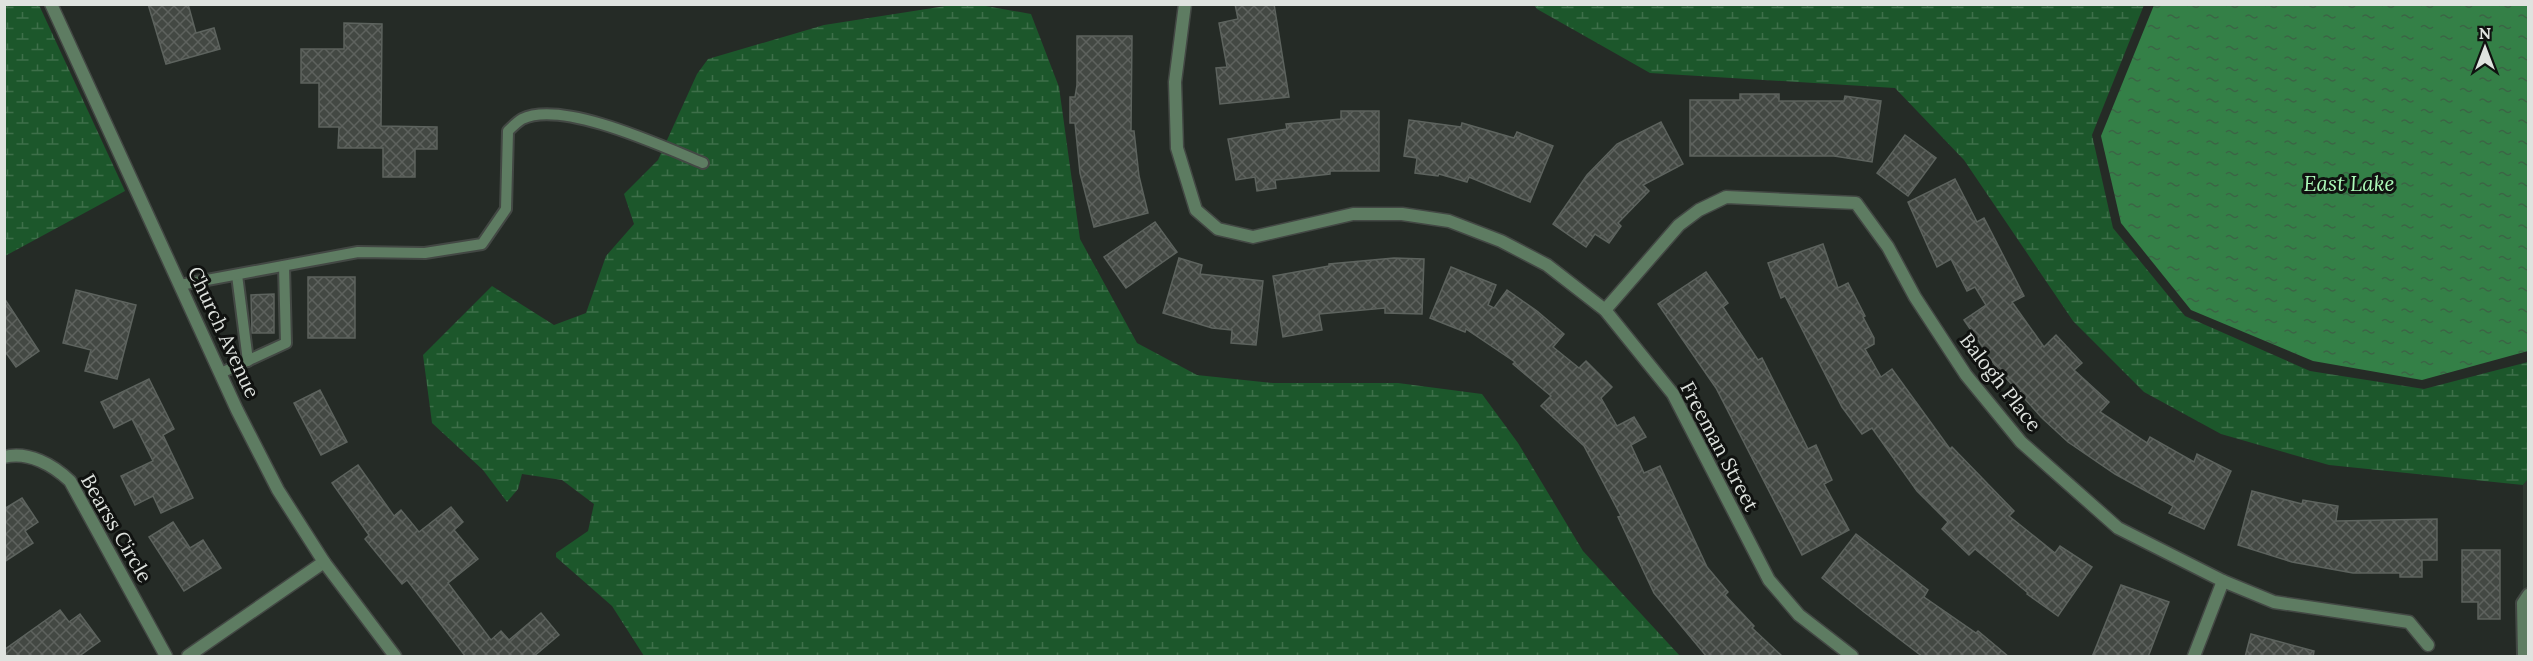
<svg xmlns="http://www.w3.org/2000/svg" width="2533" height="661" viewBox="0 0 2533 661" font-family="Lora,serif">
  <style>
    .built { fill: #2e3830 }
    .wetland { fill: url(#wetland-marsh) }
    .water { fill: url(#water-ripples) }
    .building { fill: url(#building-cross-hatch); stroke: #5d635e; stroke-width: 1.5 }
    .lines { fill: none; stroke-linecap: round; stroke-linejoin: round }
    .service-casing { stroke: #434844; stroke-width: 14 }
    .minor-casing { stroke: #434844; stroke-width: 15 }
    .tertiary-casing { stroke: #434844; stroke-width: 15 }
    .service { stroke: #5e7c62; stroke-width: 10 }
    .minor { stroke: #5e7c62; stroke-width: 12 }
    .tertiary { stroke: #5e7c62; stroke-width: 12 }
    .labels { text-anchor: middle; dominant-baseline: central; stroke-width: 6; stroke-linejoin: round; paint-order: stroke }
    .street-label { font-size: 20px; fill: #dfe3df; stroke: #101210 }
    .water-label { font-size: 21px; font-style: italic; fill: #acfab9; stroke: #101210 }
  </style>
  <defs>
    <pattern id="wetland-marsh" width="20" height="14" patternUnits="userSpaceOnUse" patternTransform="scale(1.5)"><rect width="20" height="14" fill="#1c572b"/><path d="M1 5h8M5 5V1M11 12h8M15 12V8" fill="none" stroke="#3d6f49"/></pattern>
    <pattern id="water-ripples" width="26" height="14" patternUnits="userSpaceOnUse" patternTransform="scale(1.5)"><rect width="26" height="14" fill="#348047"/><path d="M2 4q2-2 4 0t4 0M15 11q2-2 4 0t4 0" fill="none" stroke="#3b6545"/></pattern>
    <pattern id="building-cross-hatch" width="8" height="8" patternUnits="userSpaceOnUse" patternTransform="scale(1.5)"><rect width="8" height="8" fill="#434843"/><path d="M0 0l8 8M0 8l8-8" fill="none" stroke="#5e625e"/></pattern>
  </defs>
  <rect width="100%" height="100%" fill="#252b26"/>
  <polygon class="built" points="2528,479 2528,656 2523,656 2523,485"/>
  <g class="wetland">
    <polygon points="5,4 39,5 125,191 5,256"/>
    <polygon points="952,5 980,5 1031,14 1059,87 1080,239 1137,343 1197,375 1273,383 1398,383 1482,394 1518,443 1583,551 1680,656 644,656 612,606 556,557 556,553 588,531 594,504 562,480 522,474 518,489 507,502 483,470 432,423 423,355 492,286 554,325 586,313 606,256 634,224 624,194 658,160 697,74 708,59 824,25"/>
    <polygon points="1534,5 2144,5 2092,135 2113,228 2185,316 2310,371 2424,389 2528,362 2528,479 2523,485 2329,465 2221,434 2144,392 2073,321 1964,160 1895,88 1650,73 1537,9"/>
  </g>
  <polygon class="water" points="2154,5 2528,5 2528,351 2422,380 2313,361 2191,310 2121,223 2101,136"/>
  <g class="building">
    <polygon points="148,4 188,4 196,33 214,28 220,49 166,64"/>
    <polygon points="1235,4 1274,4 1289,97 1220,104 1216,68 1227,67 1219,23 1238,19"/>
    <polygon points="344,23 382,24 381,126 437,127 437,149 415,149 415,177 383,177 383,148 338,148 339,127 319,127 319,83 301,83 301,49 344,49"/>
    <polygon points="1077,36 1132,36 1131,131 1134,131 1139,176 1148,213 1094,227 1080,173 1075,123 1070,123 1070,97 1075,97 1077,85"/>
    <polygon points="1740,94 1779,94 1779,101 1844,101 1845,96 1881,101 1872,162 1834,156 1690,156 1690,100 1740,100"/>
    <polygon points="1341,111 1379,111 1379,171 1330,171 1330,174 1275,180 1276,188 1257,191 1255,177 1236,180 1228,139 1287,129 1286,124 1341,119"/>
    <polygon points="1409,120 1461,127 1462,123 1514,138 1517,132 1553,146 1530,202 1469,177 1467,182 1439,174 1438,176 1415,173 1417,158 1404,156"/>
    <polygon points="1661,122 1683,164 1643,185 1649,191 1618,223 1621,226 1609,243 1595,234 1586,247 1553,224 1587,175 1617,144"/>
    <polygon points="1905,135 1936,158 1908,196 1877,173"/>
    <polygon points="1955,179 1977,222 1984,218 2024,296 2012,302 2044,347 2056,335 2082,363 2074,370 2109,402 2100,412 2147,443 2150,437 2194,462 2197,454 2231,471 2204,529 2169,513 2173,506 2115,474 2068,442 2042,418 1997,368 1964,320 1986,305 1975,287 1967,291 1951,259 1937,267 1908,202"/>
    <polygon points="1155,222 1177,252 1126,288 1104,257"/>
    <polygon points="1823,244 1838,288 1848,283 1865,316 1863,317 1874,338 1874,344 1865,349 1881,377 1892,369 1950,449 1952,447 2014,511 2009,516 2055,553 2060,546 2092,567 2058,616 2027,594 2028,593 1975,549 1969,555 1942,529 1948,522 1917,491 1872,428 1862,434 1842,407 1785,296 1781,298 1768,263"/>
    <polygon points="1179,258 1202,265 1200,274 1263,281 1256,345 1231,343 1232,330 1212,328 1163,313"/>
    <polygon points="1394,258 1424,259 1422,314 1385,313 1385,308 1319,314 1322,330 1283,337 1273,276 1329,266 1329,264"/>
    <polygon points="1451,267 1496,285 1488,305 1494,308 1507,290 1537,311 1564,334 1553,347 1579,368 1586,361 1612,387 1601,398 1617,426 1634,417 1646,437 1631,445 1644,473 1660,466 1707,567 1728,592 1725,595 1754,626 1752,628 1783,657 1707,657 1654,593 1618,517 1621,516 1584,446 1541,406 1551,396 1513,364 1515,362 1466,329 1465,332 1430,318"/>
    <polygon points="1706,272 1728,303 1723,307 1758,360 1762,358 1808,449 1816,445 1832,480 1824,484 1849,530 1802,555 1716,388 1658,304"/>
    <rect x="308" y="277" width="47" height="61"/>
    <polygon points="76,290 136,305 117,379 85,371 91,350 63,343"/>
    <polygon points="274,294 274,333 252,333 251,295"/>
    <polygon points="4,298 39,351 16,367 4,350"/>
    <polygon points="149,379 174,429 163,435 193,498 161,513 153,496 135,505 121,476 153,461 132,419 114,428 101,402"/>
    <polygon points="320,390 347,442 321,455 294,403"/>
    <polygon points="358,465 394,516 401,510 419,532 451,507 463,522 454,530 478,559 448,583 491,640 501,631 509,640 541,613 559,635 533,657 466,657 407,580 402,584 365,539 369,535 332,483"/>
    <polygon points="2252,491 2302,504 2303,500 2338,506 2336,521 2437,519 2437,560 2422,560 2422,577 2400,577 2400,573 2353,573 2292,562 2238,545"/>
    <polygon points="22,498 38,522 25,531 33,543 4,562 4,509"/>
    <polygon points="173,522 190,548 203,540 221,568 184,591 149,537"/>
    <polygon points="1856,534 1928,590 1924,597 1976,633 1978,631 2009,657 1923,657 1864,612 1822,578"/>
    <polygon points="2462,550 2500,550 2500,619 2478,619 2478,602 2462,602"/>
    <polygon points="2121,585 2169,602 2148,657 2092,657"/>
    <polygon points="60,610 69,622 80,614 100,641 78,657 4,657 4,650"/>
    <polygon points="2251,634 2314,651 2313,657 2245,657"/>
  </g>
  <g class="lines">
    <defs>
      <g id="service">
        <polyline points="237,275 248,361"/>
        <path d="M180 285 358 252 425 253 482 244 506 209 508 131C512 127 517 122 522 119 562 99 664 147 703 163"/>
        <polyline points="221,373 286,343 284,266"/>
        <polyline points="2523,656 2522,603 2528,594"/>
      </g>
      <g id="minor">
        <polyline points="1185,4 1175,82 1177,148 1196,210 1218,229 1253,237 1353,214 1402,214 1449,221 1501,241 1547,265 1605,310 1673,394 1769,580 1799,615 1852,656"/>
        <polyline points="1605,310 1679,225 1699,210 1726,197 1856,203 1888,247 1915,297 1966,375 2021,442 2118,528 2223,581 2274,602 2409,622 2428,645"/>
        <path d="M4 457C29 451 53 465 70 481L166 656"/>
        <polyline points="188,656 324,562"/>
        <polyline points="2194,656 2223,581"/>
      </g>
      <polyline id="tertiary" points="51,4 237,410 278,490 324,562 395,656"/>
    </defs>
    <use href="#service" class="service-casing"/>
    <use href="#minor" class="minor-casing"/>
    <use href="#tertiary" class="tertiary-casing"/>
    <use href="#service" class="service"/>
    <use href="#minor" class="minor"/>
    <use href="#tertiary" class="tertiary"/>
  </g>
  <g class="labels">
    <g class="street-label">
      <text transform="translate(224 332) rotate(65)">Church Avenue</text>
      <text transform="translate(2001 382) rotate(52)">Balogh Place</text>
      <text transform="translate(1720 446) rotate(62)">Freeman Street</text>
      <text transform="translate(117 528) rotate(60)">Bearss Circle</text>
    </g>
    <g class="water-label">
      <text x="2349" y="183">East Lake</text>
    </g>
  </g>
  <rect width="2533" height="661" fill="none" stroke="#dfe3df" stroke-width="12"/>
  <g transform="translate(2485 48)" stroke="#101210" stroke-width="4.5" paint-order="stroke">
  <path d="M0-4.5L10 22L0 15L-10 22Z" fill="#dfe3df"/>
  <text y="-9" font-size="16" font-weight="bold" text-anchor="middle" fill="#dfe3df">N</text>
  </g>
</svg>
